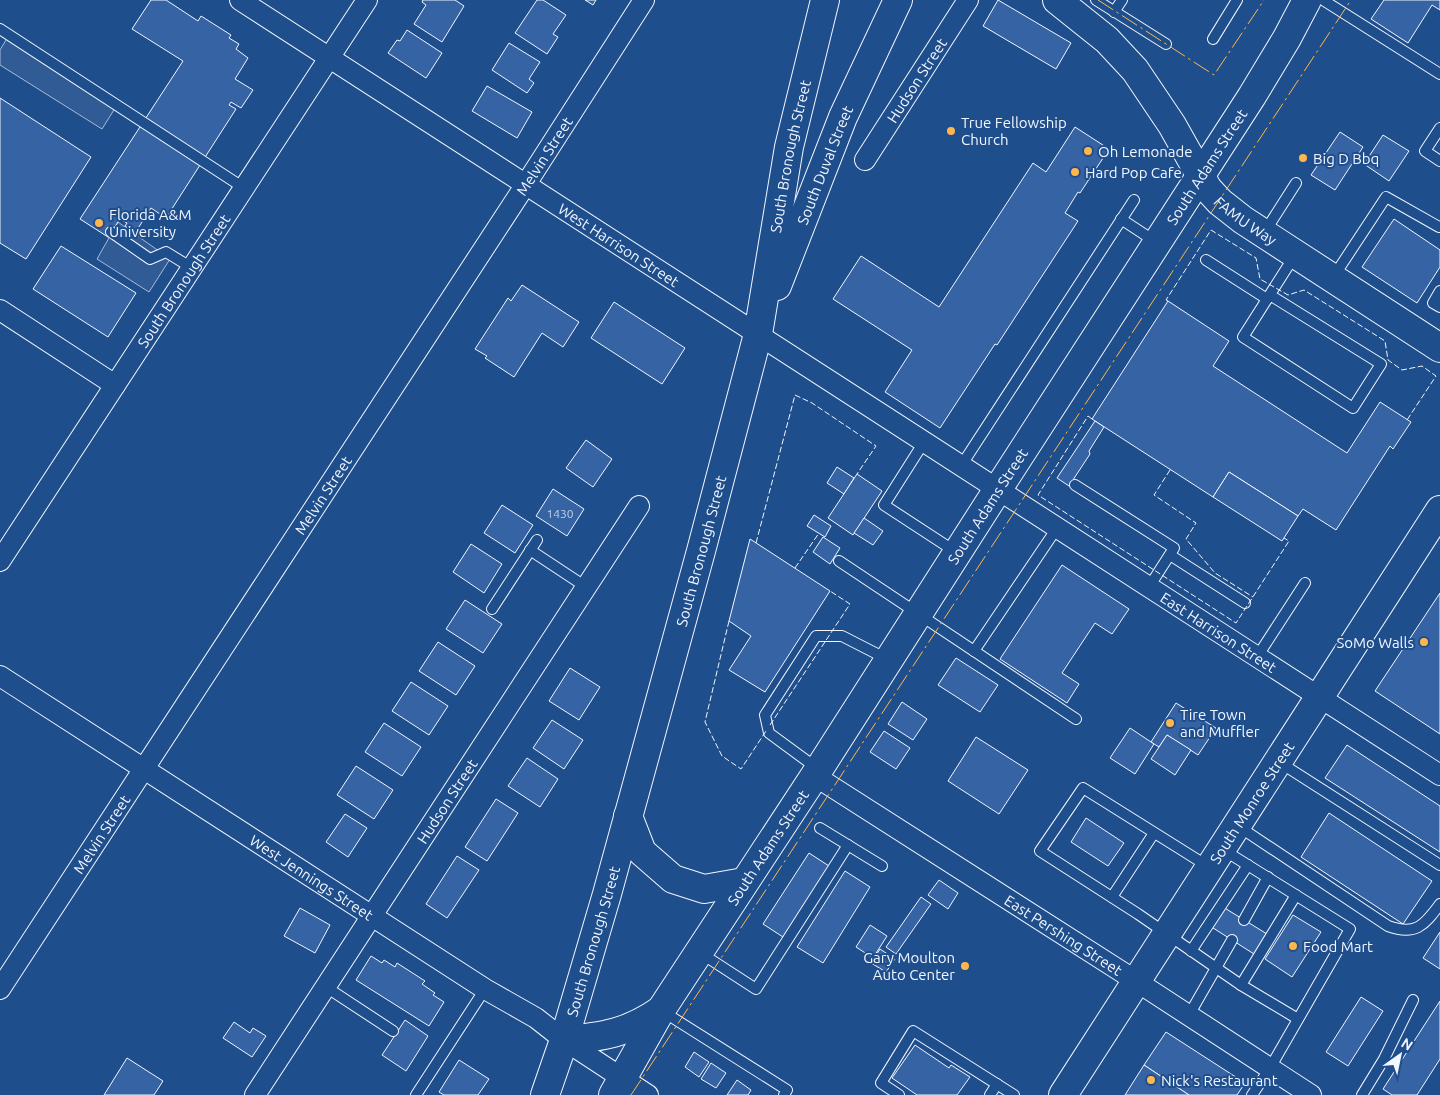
<svg xmlns="http://www.w3.org/2000/svg" width="1440" height="1095" viewBox="0 0 1440 1095" font-family="Ubuntu,sans-serif">
  <style>
    .parking { fill: #305b95; stroke: #a8bbd7 }
    .building { fill: #3563a3; stroke: #f2f6ff }
    .lines { fill: none; stroke-linecap: round; stroke-linejoin: round }
    .lane-casing { stroke: #f2f6ff; stroke-width: 12 }
    .street-casing { stroke: #f2f6ff; stroke-width: 22 }
    .secondary-casing { stroke: #f2f6ff; stroke-width: 30 }
    .primary-casing { stroke: #f2f6ff; stroke-width: 30 }
    .lane { stroke: #1f4e8c; stroke-width: 10 }
    .street { stroke: #1f4e8c; stroke-width: 20 }
    .secondary { stroke: #1f4e8c; stroke-width: 28 }
    .primary { stroke: #1f4e8c; stroke-width: 28 }
    .fence { stroke: #f2f6ff; stroke-width: 1; stroke-dasharray: 6 2.5; stroke-linecap: butt }
    .power { stroke: #ffb74d; stroke-width: 1; stroke-dasharray: 18 4 2.5 4; stroke-linecap: butt }
    .poi-dot { fill: #ffb74d; stroke: #1f4e8c; stroke-width: 2 }
    .labels { text-anchor: middle; dominant-baseline: central; stroke-width: 4; stroke-linejoin: round; paint-order: stroke }
    .number-label { font-size: 12px; fill: #c3d1e8 }
    .street-label { font-size: 15px; fill: #f2f6ff; stroke: #1f4e8c }
    .poi-label { font-size: 15px; fill: #f2f6ff; stroke: #1f4e8c; text-anchor: start }
  </style>
  <rect width="100%" height="100%" fill="#1f4e8c"/>
  <g class="parking">
    <polygon points="9,35 117,105 102,129 0,65 0,50"/>
    <polygon points="118,222 170,259 149,292 97,259"/>
  </g>
  <g class="building">
    <polygon points="151,0 166,0 198,21 201,16 231,35 229,38 239,44 236,49 248,58 235,79 253,90 241,108 231,102 229,105 236,109 166,218 151,208 135,233 125,226 127,223 120,219 108,237 80,219 183,61 132,29"/>
    <polygon points="423,0 455,0 464,6 442,42 414,24 426,5 422,2"/>
    <polygon points="537,0 543,0 566,15 553,34 558,37 547,54 515,33"/>
    <polygon points="585,0 596,0 593,5"/>
    <polygon points="998,0 1071,43 1056,69 983,26"/>
    <polygon points="1384,0 1440,0 1440,10 1432,5 1408,43 1371,19"/>
    <polygon points="407,30 442,53 426,78 388,53 397,40 400,41"/>
    <polygon points="509,43 540,62 529,79 534,83 527,93 492,70"/>
    <polygon points="487,86 532,112 517,138 472,111"/>
    <polygon points="0,98 91,157 26,259 0,243"/>
    <polygon points="1075,127 1109,149 1080,193 1078,192 1065,213 1078,221 997,345 995,344 940,428 885,392 912,350 833,299 861,256 939,307 1033,163 1046,172"/>
    <polygon points="1340,132 1363,147 1335,190 1311,175"/>
    <polygon points="1383,135 1409,151 1389,181 1364,164"/>
    <polygon points="1394,219 1440,250 1440,267 1417,303 1362,267"/>
    <polygon points="61,246 136,293 108,337 33,289"/>
    <polygon points="522,285 579,322 563,347 542,333 514,377 485,358 487,356 475,349 508,298 511,301"/>
    <polygon points="1168,301 1229,341 1213,366 1347,453 1380,402 1411,422 1393,449 1390,446 1336,530 1303,509 1298,516 1229,472 1213,497 1092,419"/>
    <polygon points="614,302 685,348 662,384 591,338"/>
    <polygon points="1095,421 1104,427 1089,451 1090,454 1069,486 1057,478"/>
    <polygon points="586,440 612,459 593,487 566,468"/>
    <polygon points="837,467 854,478 844,494 827,483"/>
    <polygon points="1229,472 1298,516 1282,541 1213,497"/>
    <polygon points="857,474 882,491 853,535 828,518"/>
    <polygon points="553,489 584,509 567,536 536,516"/>
    <polygon points="502,505 533,525 515,553 484,533"/>
    <polygon points="814,515 831,526 825,537 807,526"/>
    <polygon points="864,518 883,531 873,545 854,533"/>
    <polygon points="823,537 840,548 830,564 813,552"/>
    <polygon points="750,539 830,591 765,692 729,670 751,636 729,621"/>
    <polygon points="471,544 502,564 484,593 453,572"/>
    <polygon points="1062,565 1129,609 1112,634 1095,623 1062,673 1079,684 1067,703 1000,659"/>
    <polygon points="1440,593 1440,734 1375,691"/>
    <polygon points="465,600 502,624 483,653 446,629"/>
    <polygon points="438,642 475,666 456,695 419,671"/>
    <polygon points="956,658 998,685 980,712 938,685"/>
    <polygon points="570,668 600,687 579,720 549,701"/>
    <polygon points="411,682 448,706 429,735 392,711"/>
    <polygon points="902,702 927,719 913,740 888,724"/>
    <polygon points="1176,703 1216,728 1198,755 1167,735 1159,747 1151,742"/>
    <polygon points="552,720 583,740 564,769 533,748"/>
    <polygon points="384,723 421,747 402,776 365,752"/>
    <polygon points="1130,728 1154,744 1135,774 1110,758"/>
    <polygon points="884,731 910,748 896,769 870,752"/>
    <polygon points="1167,735 1191,750 1175,775 1151,759"/>
    <polygon points="976,737 1028,770 999,814 948,781"/>
    <polygon points="1347,745 1440,806 1440,852 1325,778"/>
    <polygon points="527,758 558,779 540,807 508,786"/>
    <polygon points="356,766 393,790 374,819 337,795"/>
    <polygon points="496,799 518,813 487,861 465,847"/>
    <polygon points="1329,813 1432,881 1403,924 1301,857"/>
    <polygon points="345,814 367,828 348,857 326,842"/>
    <polygon points="1086,818 1124,843 1108,866 1071,842"/>
    <polygon points="809,853 829,866 783,937 763,924"/>
    <polygon points="457,856 479,870 447,918 426,904"/>
    <polygon points="845,871 870,887 823,963 797,947"/>
    <polygon points="939,880 958,893 948,909 928,895"/>
    <polygon points="921,897 931,904 896,954 886,947"/>
    <polygon points="1223,907 1267,934 1254,954 1210,926"/>
    <polygon points="300,908 330,925 315,953 284,936"/>
    <polygon points="1293,915 1321,932 1292,977 1265,959"/>
    <polygon points="870,925 887,936 873,958 856,947"/>
    <polygon points="1440,932 1440,969 1423,958"/>
    <polygon points="880,949 895,959 886,972 871,963"/>
    <polygon points="371,956 382,963 384,960 395,967 397,963 425,981 422,984 435,993 433,995 444,1002 429,1026 356,980"/>
    <polygon points="1361,997 1383,1011 1348,1066 1326,1052"/>
    <polygon points="1440,1001 1440,1059 1417,1095 1392,1095 1383,1089"/>
    <polygon points="405,1020 428,1036 406,1071 382,1055"/>
    <polygon points="234,1022 250,1033 253,1028 266,1036 252,1057 223,1038"/>
    <polygon points="1166,1032 1245,1083 1237,1095 1189,1095 1144,1065"/>
    <polygon points="915,1045 949,1068 951,1065 970,1077 957,1095 917,1095 892,1078"/>
    <polygon points="694,1052 709,1062 699,1077 685,1067"/>
    <polygon points="127,1058 163,1081 154,1095 104,1095"/>
    <polygon points="459,1060 489,1079 478,1095 444,1095 439,1092"/>
    <polygon points="711,1063 726,1073 716,1088 701,1079"/>
    <polygon points="1144,1065 1189,1095 1125,1095"/>
    <polygon points="737,1080 751,1090 748,1095 727,1095"/>
  </g>
  <g class="lines">
    <defs>
      <g id="lane">
        <polyline points="1096,0 1166,44"/>
        <polyline points="1323,0 1440,74"/>
        <polyline points="1114,12 1122,0"/>
        <polyline points="0,29 244,188"/>
        <polyline points="1213,39 1237,0"/>
        <polyline points="1440,128 1425,151 1440,161"/>
        <polyline points="1121,219 1156,242"/>
        <polyline points="111,232 150,259 166,252 192,268"/>
        <polyline points="1264,233 1296,183"/>
        <polyline points="1206,260 1267,299"/>
        <polyline points="1334,276 1386,197 1439,227"/>
        <polyline points="1440,291 1433,303 1440,307"/>
        <polyline points="1270,295 1381,364 1353,408 1243,337 1295,255"/>
        <polyline points="924,442 884,505 956,552"/>
        <polyline points="961,466 1134,200"/>
        <polyline points="1075,485 1174,548 1149,587"/>
        <polyline points="530,550 586,587"/>
        <polyline points="1170,555 1245,603"/>
        <polyline points="839,561 1076,719"/>
        <polyline points="492,609 537,540"/>
        <polyline points="974,651 1057,528"/>
        <polyline points="1257,657 1305,583"/>
        <polyline points="1279,762 1440,865"/>
        <polyline points="818,769 769,733 765,715 816,636 842,636 887,659"/>
        <path d="M1238 826 1388 926C1415 936 1424 926 1440 904"/>
        <polyline points="820,828 882,866"/>
        <polyline points="1222,849 1350,929 1270,1068 1252,1095"/>
        <polyline points="1209,867 1083,788 1040,851 1138,914 1241,985 1296,895"/>
        <polyline points="1112,897 1154,833"/>
        <polyline points="1244,920 1268,877"/>
        <polyline points="1191,951 1248,865"/>
        <polyline points="699,952 756,989 848,845"/>
        <polyline points="1241,985 1298,1019"/>
        <polyline points="326,987 393,1031"/>
        <polyline points="662,1011 787,1090 784,1095"/>
        <polyline points="1189,1015 1232,940"/>
        <polyline points="416,1095 485,989"/>
        <polyline points="899,1095 881,1083 913,1031 1014,1095"/>
        <polyline points="990,1095 997,1084"/>
        <polyline points="1362,1095 1384,1059 1413,1000"/>
      </g>
      <g id="street">
        <path id="s1" d="M240 0 1440 775"/>
        <path id="s2" d="M865 160 968 0"/>
        <polyline points="0,310 115,385"/>
        <path id="s3" d="M0 561 367 0"/>
        <path id="s4" d="M0 676 485 989 536 1018 564 1040 648 1095"/>
        <path id="s5" d="M815 776 1136 981 1311 1095"/>
        <path id="s6" d="M0 989 526 184 644 0"/>
        <path id="s7" d="M255 1095 639 506"/>
      </g>
      <g id="secondary">
        <path id="s8" d="M1057 0 1107 40 1135 70 1172 125 1208 189 1220 202 1243 220 1440 348"/>
        <path id="s9" d="M777 286 843 117 898 0"/>
        <polyline points="628,816 642,852 673,879 704,889 744,882"/>
        <path d="M564 1040C603 1037 628 1033 661 1010"/>
        <path id="s10" d="M545 1095 564 1040 607 894 701 551 758 334 789 147 825 0"/>
        <path id="s11" d="M613 1095 661 1010 819 769 998 489 1252 96 1287 38 1307 0"/>
      </g>
      <g id="primary">
        <path id="s12" d="M1063 1095 1440 510"/>
      </g>
    </defs>
    <use href="#lane" class="lane-casing"/>
    <use href="#street" class="street-casing"/>
    <use href="#secondary" class="secondary-casing"/>
    <use href="#primary" class="primary-casing"/>
    <use href="#lane" class="lane"/>
    <use href="#street" class="street"/>
    <use href="#secondary" class="secondary"/>
    <use href="#primary" class="primary"/>
    <g class="fence">
      <polyline points="1168,301 1166,300 1211,230 1256,258 1260,279 1288,295 1304,290 1385,341 1388,360 1402,370 1422,366 1436,376 1407,420"/>
      <polyline points="1092,419 1088,416 1038,495 1236,623 1289,541 1284,538"/>
      <polyline points="1170,470 1154,495 1196,523 1186,539 1215,573 1253,597"/>
      <polyline points="756,543 795,395 812,403 876,446 857,474"/>
      <polyline points="795,568 819,533"/>
      <polyline points="729,621 705,722 722,756 741,769 766,731"/>
      <polyline points="770,725 850,604 830,591"/>
    </g>
    <g class="power">
      <polyline points="1098,0 1214,75 1264,0"/>
      <polyline points="631,1095 1351,0"/>
    </g>
  </g>
  <g class="poi-dot">
    <circle cx="951" cy="131" r="5"/>
    <circle cx="1088" cy="151" r="5"/>
    <circle cx="1303" cy="158" r="5"/>
    <circle cx="1075" cy="172" r="5"/>
    <circle cx="99" cy="223" r="5"/>
    <circle cx="1424" cy="642" r="5"/>
    <circle cx="1170" cy="723" r="5"/>
    <circle cx="1293" cy="946" r="5"/>
    <circle cx="965" cy="966" r="5"/>
    <circle cx="1151" cy="1080" r="5"/>
  </g>
  <g class="labels">
    <g class="number-label">
      <text x="560" y="513">1430</text>
    </g>
    <g class="street-label">
      <text stroke="none"><textPath href="#s2" startOffset="95">Hudson Street</textPath></text>
      <text stroke="none"><textPath href="#s6" startOffset="995">Melvin Street</textPath></text>
      <text stroke="none"><textPath href="#s10" startOffset="971">South Bronough Street</textPath></text>
      <text stroke="none"><textPath href="#s9" startOffset="130">South Duval Street</textPath></text>
      <text stroke="none"><textPath href="#s11" startOffset="1102">South Adams Street</textPath></text>
      <text stroke="none"><textPath href="#s8" startOffset="294">FAMU Way</textPath></text>
      <text stroke="none"><textPath href="#s1" startOffset="451">West Harrison Street</textPath></text>
      <text stroke="none"><textPath href="#s3" startOffset="335">South Bronough Street</textPath></text>
      <text stroke="none"><textPath href="#s6" startOffset="590">Melvin Street</textPath></text>
      <text stroke="none"><textPath href="#s11" startOffset="698">South Adams Street</textPath></text>
      <text stroke="none"><textPath href="#s10" startOffset="566">South Bronough Street</textPath></text>
      <text stroke="none"><textPath href="#s1" startOffset="1165">East Harrison Street</textPath></text>
      <text stroke="none"><textPath href="#s7" startOffset="351">Hudson Street</textPath></text>
      <text stroke="none"><textPath href="#s12" startOffset="348">South Monroe Street</textPath></text>
      <text stroke="none"><textPath href="#s6" startOffset="185">Melvin Street</textPath></text>
      <text stroke="none"><textPath href="#s11" startOffset="292">South Adams Street</textPath></text>
      <text stroke="none"><textPath href="#s4" startOffset="371">West Jennings Street</textPath></text>
      <text stroke="none"><textPath href="#s5" startOffset="295">East Pershing Street</textPath></text>
      <text stroke="none"><textPath href="#s10" startOffset="161">South Bronough Street</textPath></text>
    </g>
    <g class="poi-label">
      <text x="961" y="122">True Fellowship<tspan x="961" dy="17">Church</tspan></text>
      <text x="1098" y="151">Oh Lemonade</text>
      <text x="1313" y="158">Big D Bbq</text>
      <text x="1085" y="172">Hard Pop Cafe</text>
      <text x="109" y="214">Florida A&amp;M<tspan x="109" dy="17">University</tspan></text>
      <text x="1414" y="642" text-anchor="end">SoMo Walls</text>
      <text x="1180" y="714">Tire Town<tspan x="1180" dy="17">and Muffler</tspan></text>
      <text x="1303" y="946">Food Mart</text>
      <text x="955" y="957" text-anchor="end">Gary Moulton<tspan x="955" dy="17">Auto Center</tspan></text>
      <text x="1161" y="1080">Nick's Restaurant</text>
    </g>
  </g>
  <g transform="translate(1400 1055) rotate(33)" stroke="#1f4e8c" stroke-width="4" paint-order="stroke">
  <path d="M0-4L9 19L0 12L-9 19Z" fill="#f2f6ff"/>
  <text y="-8" font-size="14" font-weight="bold" text-anchor="middle" fill="#f2f6ff">N</text>
  </g>
</svg>
